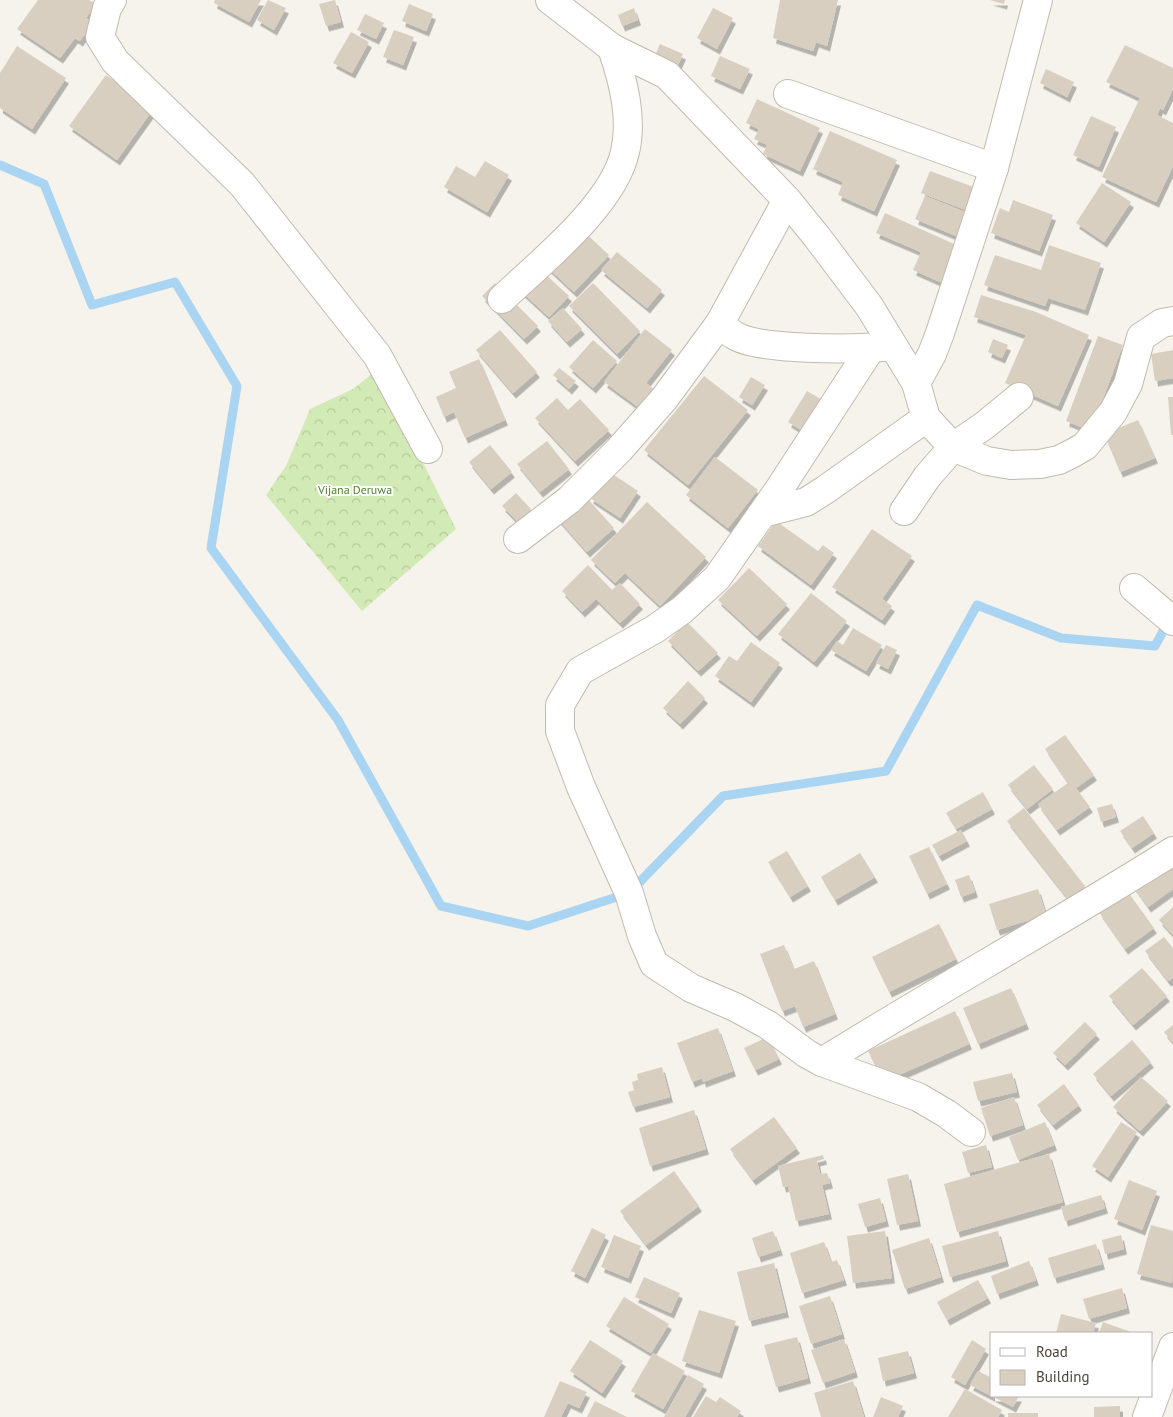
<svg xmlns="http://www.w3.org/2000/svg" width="1173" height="1417" viewBox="0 0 1173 1417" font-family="'PT Sans',sans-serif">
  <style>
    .forest { fill: url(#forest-crowns) }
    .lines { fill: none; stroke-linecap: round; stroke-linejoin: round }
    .stream { stroke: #a9d4f2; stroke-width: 9 }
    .building { fill: #d8cfc1; filter: url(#shadow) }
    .street-casing { stroke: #c2bbae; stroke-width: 30 }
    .street { stroke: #fff; stroke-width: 28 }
    .labels { text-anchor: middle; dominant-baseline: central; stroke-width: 4; stroke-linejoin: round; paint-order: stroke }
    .park-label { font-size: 12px; fill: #4a7f2a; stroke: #fff }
  </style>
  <defs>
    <pattern id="forest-crowns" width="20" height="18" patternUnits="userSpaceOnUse" patternTransform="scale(1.25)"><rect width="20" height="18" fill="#d2eab5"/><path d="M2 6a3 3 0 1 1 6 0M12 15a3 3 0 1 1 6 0" fill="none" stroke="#b6ca9c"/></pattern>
    <filter id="shadow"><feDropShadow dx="3" dy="5.5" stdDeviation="0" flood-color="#0004"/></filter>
  </defs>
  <rect width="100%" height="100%" fill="#f6f3ec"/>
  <polygon class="forest" points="377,370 456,529 362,611 266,495 286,466 310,409 353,389"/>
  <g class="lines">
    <polyline class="stream" points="0,165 44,184 92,305 175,282 237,386 211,548 338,720 441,906 528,926 629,893 723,796 886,771 977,605 1061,638 1155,646 1168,622"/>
  </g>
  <g class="building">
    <polygon points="38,0 89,0 96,4 86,18 93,23 80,41 75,38 60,58 17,29"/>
    <polygon points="215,0 261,0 249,22 214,3"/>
    <polygon points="268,0 286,8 274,30 257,20"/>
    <polygon points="335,0 341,22 326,26 319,4"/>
    <polygon points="780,0 838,0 827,46 816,42 813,51 773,38"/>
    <polygon points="990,0 1005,0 1004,4"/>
    <polygon points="409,4 433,14 426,31 402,21"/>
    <polygon points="634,8 638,20 622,26 618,15"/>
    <polygon points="713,8 733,18 717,49 697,38"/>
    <polygon points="365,14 384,23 376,39 357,30"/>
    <polygon points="394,30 414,37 403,65 383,57"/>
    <polygon points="351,32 369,42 352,73 333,63"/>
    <polygon points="660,44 683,54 676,70 653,60"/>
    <polygon points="1125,45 1173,68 1173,89 1163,110 1160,108 1157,115 1173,123 1173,166 1156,202 1102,177 1140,98 1106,82"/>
    <polygon points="17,46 66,78 32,129 0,108 0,73"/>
    <polygon points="720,56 750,69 740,89 711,76"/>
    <polygon points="1046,69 1074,82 1067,97 1040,83"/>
    <polygon points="106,75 154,108 117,160 69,126"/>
    <polygon points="757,99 820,128 800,171 763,154 767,145 754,139 759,129 746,123"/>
    <polygon points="1091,116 1116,127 1099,167 1073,155"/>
    <polygon points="830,131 897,160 874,211 838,195 843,182 813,169"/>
    <polygon points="485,161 509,175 487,212 444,187 456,166 475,177"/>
    <polygon points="930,171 979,189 971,212 921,193"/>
    <polygon points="1102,183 1131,202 1104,242 1076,223"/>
    <polygon points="925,196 975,216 966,240 915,219"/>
    <polygon points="1013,200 1053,215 1039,251 991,233 1000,208 1009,212"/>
    <polygon points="885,213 963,248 947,285 913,270 921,252 876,233"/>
    <polygon points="579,227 609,255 574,292 544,264"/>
    <polygon points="1049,245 1101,263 1085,310 1048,298 1045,306 984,285 995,255 1041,270"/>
    <polygon points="617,252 662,290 647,308 601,270"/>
    <polygon points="531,261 569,296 549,317 511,282"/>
    <polygon points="495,283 538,326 524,339 482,296"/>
    <polygon points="593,283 640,331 617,354 569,306"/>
    <polygon points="981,295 1036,312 1089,335 1058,406 1005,383 1026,335 974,317"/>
    <polygon points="563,308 582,329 567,342 548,321"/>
    <polygon points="645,329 672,350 646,383 655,390 641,409 604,382"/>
    <polygon points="500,330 537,372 513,393 476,350"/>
    <polygon points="1098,336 1123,345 1091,431 1066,421"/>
    <polygon points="993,339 1008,345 1002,358 988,352"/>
    <polygon points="593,340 617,361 593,388 569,367"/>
    <polygon points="1173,350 1173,378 1155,381 1151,354"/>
    <polygon points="479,359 505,420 465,438 454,412 444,417 436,397 456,388 449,372"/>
    <polygon points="559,368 576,381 569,389 553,375"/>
    <polygon points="704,376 748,410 688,485 644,450"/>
    <polygon points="751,377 765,385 752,405 739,397"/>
    <polygon points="807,391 833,406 814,438 788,422"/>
    <polygon points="1168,397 1173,397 1173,435 1171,435"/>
    <polygon points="557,398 568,410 580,399 609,430 575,461 535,418"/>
    <polygon points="1138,420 1155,458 1120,472 1104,434"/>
    <polygon points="547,441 569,469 540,492 517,464"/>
    <polygon points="490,445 512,472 491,489 469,462"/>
    <polygon points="715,457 758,490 728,528 686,495"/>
    <polygon points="608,471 638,491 620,518 590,498"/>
    <polygon points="577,487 614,528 587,552 550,510"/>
    <polygon points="516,493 531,509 518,522 502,506"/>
    <polygon points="647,502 706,557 660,606 625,573 615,583 591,560"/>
    <polygon points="776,521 818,551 823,545 834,553 811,585 758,546"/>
    <polygon points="872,529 912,556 882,599 892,606 882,620 832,587"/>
    <polygon points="588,565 612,590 620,583 640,604 620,623 596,599 582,612 562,591"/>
    <polygon points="749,568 787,604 757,636 718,600"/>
    <polygon points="811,593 847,621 814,662 778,634"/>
    <polygon points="687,622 718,653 698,671 668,641"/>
    <polygon points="853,628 882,645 866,671 831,650 837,641 843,645"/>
    <polygon points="751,642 780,663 751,702 715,676 729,656 737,661"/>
    <polygon points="886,645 897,650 888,669 876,663"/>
    <polygon points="688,681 705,698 680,724 663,708"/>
    <polygon points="1065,735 1094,775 1076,788 1090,807 1057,830 1038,804 1068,783 1045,749"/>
    <polygon points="1034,765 1053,789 1027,809 1008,785"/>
    <polygon points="983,792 992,809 956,829 946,813"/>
    <polygon points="1112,804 1116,817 1101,822 1097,808"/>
    <polygon points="1024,808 1085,886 1068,899 1007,821"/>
    <polygon points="1143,816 1154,833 1132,848 1120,831"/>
    <polygon points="961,830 967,841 939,856 932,845"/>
    <polygon points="929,847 947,884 927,894 909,856"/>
    <polygon points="787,851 808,886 790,897 768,862"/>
    <polygon points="860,853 875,877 835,900 821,877"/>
    <polygon points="1173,858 1173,889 1148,907 1133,886"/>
    <polygon points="969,875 975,892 961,897 955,880"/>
    <polygon points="1038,889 1046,915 997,930 989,904"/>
    <polygon points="1128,892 1154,928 1125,949 1099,912"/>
    <polygon points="1173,907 1173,935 1159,920"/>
    <polygon points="939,924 956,959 889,992 872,957"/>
    <polygon points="1164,937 1173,948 1173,978 1168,981 1145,951"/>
    <polygon points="784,945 794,969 814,961 835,1014 803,1027 795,1006 782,1011 760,954"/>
    <polygon points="1142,968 1167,996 1133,1025 1109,996"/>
    <polygon points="1011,988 1026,1024 978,1044 963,1008"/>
    <polygon points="955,1011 969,1044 883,1082 868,1051"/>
    <polygon points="1085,1022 1097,1034 1065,1065 1053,1053"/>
    <polygon points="1173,1025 1173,1043 1164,1032"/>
    <polygon points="718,1028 733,1071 703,1082 702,1078 692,1082 677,1043"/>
    <polygon points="768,1037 779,1059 755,1070 744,1048"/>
    <polygon points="1132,1040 1151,1062 1111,1096 1093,1074"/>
    <polygon points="662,1067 670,1097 633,1107 628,1092 634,1090 632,1082 638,1080 637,1074"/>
    <polygon points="1012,1073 1017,1092 978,1101 973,1082"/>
    <polygon points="1141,1077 1168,1101 1140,1131 1113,1107"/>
    <polygon points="1064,1084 1079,1105 1053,1125 1037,1105"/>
    <polygon points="1014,1097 1023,1125 990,1136 981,1108"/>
    <polygon points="694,1110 706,1149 650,1166 639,1128"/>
    <polygon points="774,1117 797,1148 753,1180 730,1149"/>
    <polygon points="1045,1122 1054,1145 1018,1160 1009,1137"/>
    <polygon points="1121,1122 1137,1132 1108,1177 1092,1166"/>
    <polygon points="986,1145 992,1167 968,1173 962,1152"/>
    <polygon points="1049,1154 1063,1202 957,1232 944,1184"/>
    <polygon points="823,1155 824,1159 817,1161 820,1174 827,1173 830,1183 822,1185 829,1214 796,1221 788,1186 783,1187 778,1166"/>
    <polygon points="674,1171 699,1206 646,1245 620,1211"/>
    <polygon points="908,1174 918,1221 897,1225 887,1179"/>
    <polygon points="1129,1180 1157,1191 1142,1230 1114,1219"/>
    <polygon points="1101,1195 1105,1208 1065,1221 1061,1207"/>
    <polygon points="880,1198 886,1221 865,1227 858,1204"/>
    <polygon points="1151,1225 1173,1231 1172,1283 1137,1274"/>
    <polygon points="592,1228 606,1235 585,1278 571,1271"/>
    <polygon points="773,1231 780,1250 758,1257 752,1238"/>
    <polygon points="885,1231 892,1278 853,1283 847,1236"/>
    <polygon points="998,1231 1006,1261 950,1277 942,1246"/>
    <polygon points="614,1235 641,1246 628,1278 601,1267"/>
    <polygon points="1121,1235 1124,1249 1105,1254 1102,1240"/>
    <polygon points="929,1238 941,1277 905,1289 892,1250"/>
    <polygon points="824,1242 831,1262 837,1260 844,1280 802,1293 790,1253"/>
    <polygon points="1096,1244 1102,1264 1054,1278 1048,1258"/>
    <polygon points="1029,1261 1036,1280 997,1294 991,1276"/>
    <polygon points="774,1263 786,1312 749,1321 737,1272"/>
    <polygon points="644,1277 680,1293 671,1313 635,1297"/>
    <polygon points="978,1280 988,1298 947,1320 937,1302"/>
    <polygon points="1122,1288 1127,1308 1089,1319 1083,1299"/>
    <polygon points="830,1296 842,1334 811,1344 799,1306"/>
    <polygon points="624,1297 669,1324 651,1353 606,1326"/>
    <polygon points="699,1310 736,1321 719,1373 682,1361"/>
    <polygon points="1061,1314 1096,1323 1093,1333 1056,1333"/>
    <polygon points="1103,1322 1134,1333 1099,1333"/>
    <polygon points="797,1337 808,1378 776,1387 764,1345"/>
    <polygon points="844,1339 855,1372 823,1383 811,1350"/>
    <polygon points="590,1340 623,1361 602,1393 570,1371"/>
    <polygon points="972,1340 986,1349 965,1385 951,1377"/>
    <polygon points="908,1351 914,1373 883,1381 878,1358"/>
    <polygon points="653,1353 685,1371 663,1409 631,1391"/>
    <polygon points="978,1371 992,1378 992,1396 1019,1396 1013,1407 970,1385"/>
    <polygon points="688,1375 704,1384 685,1417 664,1417"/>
    <polygon points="560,1381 587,1392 579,1408 568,1403 561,1417 544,1417"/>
    <polygon points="853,1381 864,1417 821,1417 814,1393"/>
    <polygon points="965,1389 1002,1410 998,1417 948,1417"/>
    <polygon points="706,1396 716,1402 720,1397 741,1411 737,1417 693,1417"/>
    <polygon points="881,1397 903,1406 898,1417 873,1417"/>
    <polygon points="595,1401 627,1417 587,1417"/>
    <polygon points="1120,1406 1120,1417 1094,1417 1094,1407"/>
    <rect x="1008" y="1413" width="30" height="4"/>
  </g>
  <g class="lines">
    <defs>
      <g id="street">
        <polyline points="112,0 107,8 100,37 115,61 242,184 377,355 428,449"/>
        <polyline points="550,0 612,48 667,75 787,200 817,237 869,306 916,383 926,418 953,447 987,461 1011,465 1040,464 1059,460 1073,453 1085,446 1113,412 1128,384 1141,337 1162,323 1173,321"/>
        <polyline points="788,94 994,168"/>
        <path d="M502 299C541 262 613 205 625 152 633 118 623 80 612 48"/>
        <path d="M720 323C724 327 729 332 734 335 759 351 853 349 884 347"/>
        <polyline points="871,348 780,488 717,578 682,610 655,629 580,671 560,705 560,731 581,787 629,893 642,936 654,964 691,988 735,1007 768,1025 807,1054 822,1062 918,1097 947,1114 971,1132"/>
        <polyline points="916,383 932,354 940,333 994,168 1038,0"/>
        <polyline points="904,511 927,477 953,447 985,425 1019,397"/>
        <polyline points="763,513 806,502 825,490 926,418"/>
        <polyline points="518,539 569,500 619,450 664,399 720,323 787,200"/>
        <polyline points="1134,588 1173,621"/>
        <path d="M822 1062C938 990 1057 924 1173 851"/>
        <polyline points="1147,1417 1173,1347"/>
      </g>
    </defs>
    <use href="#street" class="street-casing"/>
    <use href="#street" class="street"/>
  </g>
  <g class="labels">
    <g class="park-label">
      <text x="355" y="489">Vijana Deruwa</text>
    </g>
  </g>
  <rect x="990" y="1332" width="162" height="65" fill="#ffffff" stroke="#b7b4b0"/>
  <rect x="1000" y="1348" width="25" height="8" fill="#ffffff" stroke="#b7b4b0"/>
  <text x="1036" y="1357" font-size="15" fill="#4b4439">Road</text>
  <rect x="1000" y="1370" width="25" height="15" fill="#d8cfc1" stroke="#b7b4b0"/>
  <text x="1036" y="1382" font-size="15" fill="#4b4439">Building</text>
</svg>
